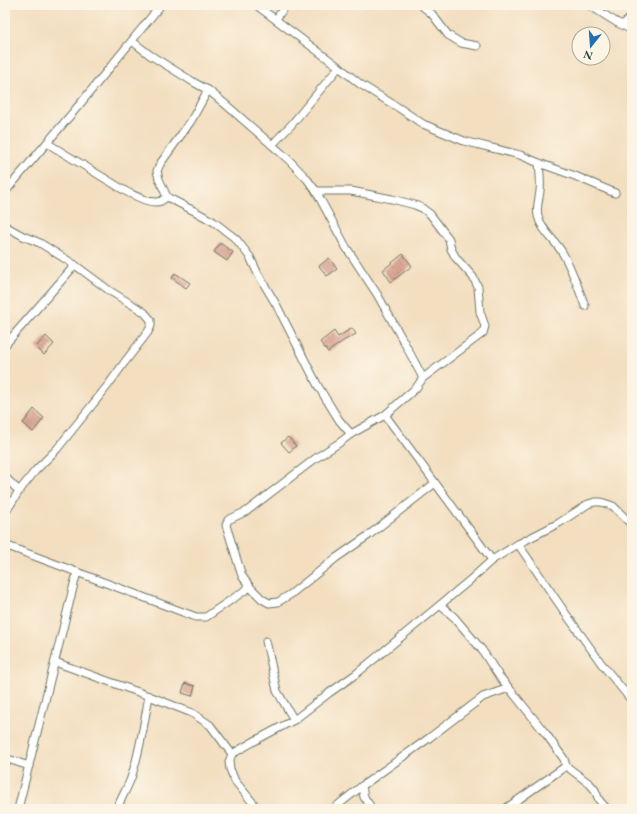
<svg xmlns="http://www.w3.org/2000/svg" width="637" height="814" viewBox="0 0 637 814" font-family="'EB Garamond',serif">
  <style>
    .building { fill: url(#building-back-hatch) }
    .lines { fill: none; stroke-linecap: round; stroke-linejoin: round }
    .minor-casing { stroke: #697565; stroke-width: 9 }
    .minor { stroke: #fff; stroke-width: 7 }
  </style>
  <defs>
    <pattern id="building-back-hatch" width="6" height="6" patternUnits="userSpaceOnUse"><rect width="6" height="6" fill="#d99f8e"/><path d="M-1 5l2 2M0 0l6 6M5-1l2 2" fill="none" stroke="#af8375"/></pattern>
  </defs>
  <rect width="100%" height="100%" fill="#fcf5e5"/>
  <filter id="ink" filterUnits="userSpaceOnUse"><feTurbulence type="fractalNoise" baseFrequency=".025" numOctaves="2"/><feDisplacementMap in="SourceGraphic" scale="8" xChannelSelector="R" yChannelSelector="G"/><feConvolveMatrix kernelMatrix="1 2 1 2 8 2 1 2 1" color-interpolation-filters="sRGB"/></filter>
  <filter id="wash" filterUnits="userSpaceOnUse"><feTurbulence type="fractalNoise" baseFrequency=".012" numOctaves="4" result="noise"/><feDisplacementMap in="SourceGraphic" scale="16" xChannelSelector="R" yChannelSelector="G"/><feGaussianBlur stdDeviation="0.9" result="paint"/><feColorMatrix in="noise" values="0 0 0 0 0 0 0 0 0 0 0 0 0 0 0 0 0 1.4 0 .05"/><feComposite in="paint" operator="in"/></filter>
  <g filter="url(#wash)">
    <rect width="100%" height="100%" fill="#f3dec0"/>
    <g id="blocks">
      <g class="building">
        <polygon points="220,243 233,252 227,261 214,252"/>
        <polygon points="403,254 412,266 391,282 383,270"/>
        <polygon points="329,258 337,269 327,276 319,266"/>
        <polygon points="175,273 190,283 186,288 172,278"/>
        <polygon points="352,328 356,334 343,341 328,352 320,342 334,331 338,337"/>
        <polygon points="46,336 54,344 44,355 36,347"/>
        <polygon points="34,409 44,418 33,432 23,423"/>
        <polygon points="288,437 296,446 289,452 281,443"/>
        <polygon points="185,683 195,686 192,696 182,693"/>
      </g>
    </g>
  </g>
  <g filter="url(#ink)">
    <use href="#blocks" fill-opacity="0" stroke="#697565" stroke-width="1"/>
    <g class="lines">
      <defs>
        <g id="minor">
          <polyline points="256,5 339,67"/>
          <polyline points="421,5 432,14 448,35 461,43 477,46"/>
          <polyline points="589,5 616,22 632,30"/>
          <polyline points="276,19 286,5"/>
          <polyline points="622,25 632,17"/>
          <polyline points="132,41 150,55 195,83 208,90 224,103 288,159 307,179 316,191 346,247 377,294 405,344 423,378"/>
          <polyline points="208,90 191,121 160,164 157,171 159,179 167,197 198,213 214,222 236,239 250,257 258,274 277,306 318,386 339,420 351,434 339,443 316,458 247,511 228,520 226,525 242,576 250,587 262,599 269,603 278,602 291,594 336,558 369,535 435,483"/>
          <path d="M47 143 127 192C136 196 151 205 161 201 163 200 165 198 167 197"/>
          <polyline points="272,145 292,124 339,67 360,84 399,108 423,124 464,141 520,155 539,163 575,176 615,193"/>
          <path d="M539 163C540 173 541 182 540 191 539 200 536 207 538 216 541 230 554 239 562 252 572 269 578 287 585 306"/>
          <polyline points="316,191 351,191 392,199 415,205 422,208 430,214 449,239 451,249 456,258 473,277 478,287 480,312 485,326 483,333 423,378 416,388 385,415"/>
          <polyline points="5,192 80,104 161,5"/>
          <polyline points="5,226 23,236 40,243 75,265 110,291 144,312 151,320 151,326 148,332 124,363 109,384 57,449 36,470 19,491 5,513"/>
          <polyline points="5,345 75,265"/>
          <polyline points="5,477 19,491"/>
          <polyline points="518,544 566,614 601,663 632,701"/>
          <polyline points="5,545 196,617 206,617 250,587"/>
          <polyline points="492,560 518,544 559,523 588,504 595,502 601,502 613,506 632,525"/>
          <polyline points="266,641 277,691 294,720"/>
          <polyline points="55,662 149,696 192,713 210,725 232,754"/>
          <polyline points="5,758 29,766"/>
          <polyline points="566,766 590,784 595,790 599,800 607,809"/>
          <polyline points="362,786 364,797 372,809"/>
          <polyline points="18,809 77,572"/>
          <path d="M117 809C121 798 127 789 131 778 140 752 144 723 149 696"/>
          <polyline points="258,809 235,781 230,769 229,762 232,754 260,738 294,720 329,693 356,674 440,605"/>
          <polyline points="333,809 362,786 429,738 483,697 509,688 499,676 495,670 482,650 454,617 440,605 470,580 492,560 385,415 351,434"/>
          <polyline points="505,809 566,766 564,759 546,734 509,688"/>
        </g>
      </defs>
      <use href="#minor" class="minor-casing"/>
      <use href="#minor" class="minor"/>
    </g>
  </g>
  <rect width="637" height="814" fill="none" stroke="#fcf5e5" stroke-width="20"/>
  <g transform="translate(591 46) rotate(197)"><circle r="19" fill="#fcf5e5" stroke="#a4ab9e"/>
  <path d="M0-3L7 15L0 10L-7 15Z" fill="#1f6fb2"/>
  <text y="-6" font-size="11" font-weight="bold" text-anchor="middle" fill="#1f3d34">N</text>
  </g>
</svg>
